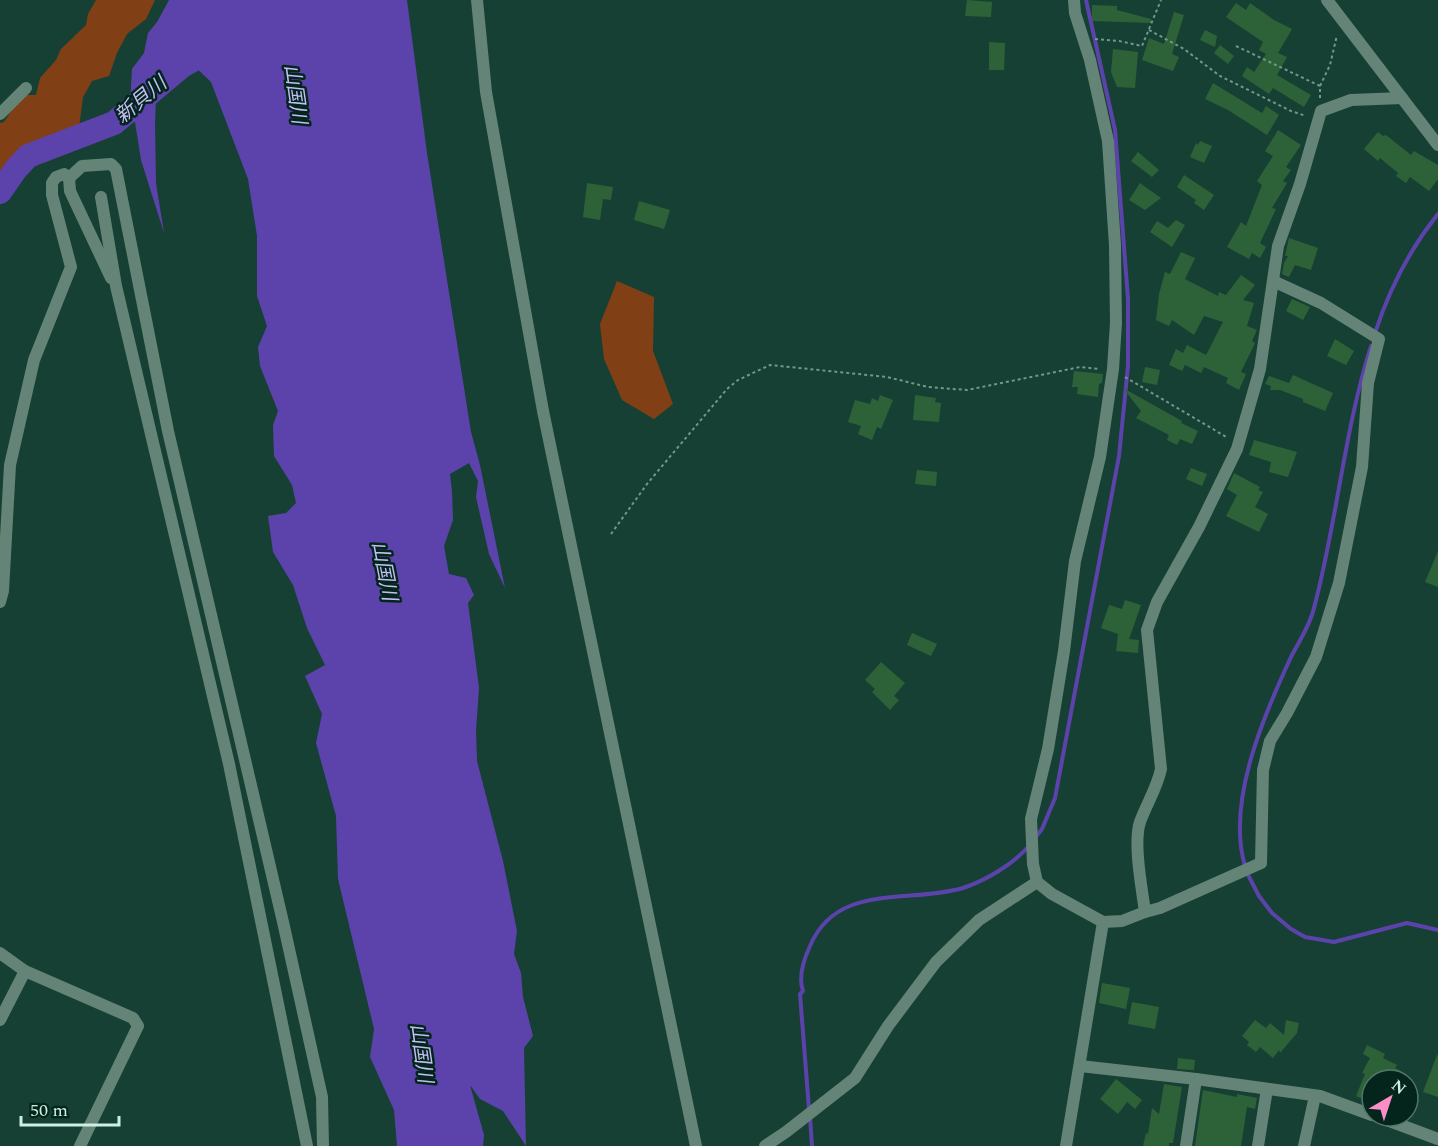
<svg xmlns="http://www.w3.org/2000/svg" width="1438" height="1146" viewBox="0 0 1438 1146" font-family="Spectral,'Noto Sans JP',serif">
  <style>
    .green { fill: #813f15 }
    .water { fill: #5c43ac }
    .lines { fill: none; stroke-linecap: round; stroke-linejoin: round }
    .stream { stroke: #5c43ac; stroke-width: 4 }
    .river { stroke: #5c43ac; stroke-width: 24 }
    .building { fill: #2d6239 }
    .path { stroke: #71988b; stroke-width: 2; stroke-dasharray: 3 3; stroke-linecap: butt }
    .street { stroke: #658478; stroke-width: 12 }
    .labels { text-anchor: middle; dominant-baseline: central; stroke-width: 5; stroke-linejoin: round; paint-order: stroke }
    .water-label { font-size: 20px; font-style: italic; fill: #c4bef5; stroke: #03251b }
  </style>
  <rect width="100%" height="100%" fill="#164033"/>
  <g class="green">
    <polygon points="96,0 155,0 146,19 127,34 117,53 109,76 92,81 83,97 79,128 66,144 51,147 37,144 22,155 0,183 0,123 4,122 15,105 27,95 36,95 40,78 56,60 61,49 86,25 88,14"/>
    <polygon points="617,281 654,297 653,351 673,404 654,419 622,400 604,359 600,324"/>
  </g>
  <polygon class="water" points="169,0 407,0 427,153 471,432 480,465 505,588 489,554 476,497 478,481 469,463 450,474 452,492 453,520 444,546 449,574 466,578 474,595 468,603 479,688 476,731 477,761 503,861 517,931 514,954 521,973 523,997 533,1036 524,1048 526,1146 503,1111 480,1099 470,1085 484,1135 483,1146 397,1146 394,1110 370,1057 374,1029 338,879 336,816 316,743 322,714 305,676 325,665 307,628 293,585 273,552 268,516 286,513 296,503 292,485 274,456 273,425 278,411 260,366 258,347 267,326 257,296 257,236 248,179 211,82 193,65 177,61 167,92 160,73 156,95 155,124 156,183 164,233 141,160 135,122 104,131 101,125 130,105 132,69 144,53 148,33 157,22"/>
  <g class="lines">
    <g class="stream">
      <path d="M1375 333C1389 290 1409 250 1438 214"/>
      <polyline points="1035,838 1042,829 1055,798 1119,456 1128,366 1128,299 1115,130 1086,0"/>
      <path d="M1245 866C1226 802 1264 715 1291 657 1299 641 1310 626 1314 608 1337 522 1344 431 1371 346"/>
      <polyline points="1247,873 1259,896 1272,913 1291,929 1305,937 1334,942 1407,923 1438,930"/>
      <path d="M809 1109 800 994 803 991C798 977 804 959 810 946 837 882 909 904 963 888 987 880 1013 864 1029 846"/>
      <polyline points="810,1117 812,1146"/>
    </g>
    <polyline class="river" points="0,192 16,169 28,156 114,123 182,66 214,48"/>
  </g>
  <g class="building">
    <polygon points="967,0 992,2 991,17 965,16"/>
    <polygon points="1236,3 1246,10 1250,3 1274,20 1292,29 1278,53 1287,57 1277,75 1311,95 1304,107 1273,88 1269,94 1242,76 1247,67 1254,72 1266,54 1259,50 1263,42 1226,17"/>
    <polygon points="1092,5 1117,6 1117,10 1151,19 1151,23 1092,21"/>
    <polygon points="1174,12 1184,15 1172,54 1179,57 1173,71 1142,60 1149,38 1164,44"/>
    <polygon points="1205,30 1217,36 1215,47 1200,40"/>
    <polygon points="989,42 1005,43 1004,70 989,70"/>
    <polygon points="1220,45 1234,56 1228,64 1214,53"/>
    <polygon points="1113,49 1138,52 1135,88 1117,87 1111,72"/>
    <polygon points="1213,83 1262,113 1266,106 1279,115 1267,135 1228,110 1205,99"/>
    <polygon points="1278,130 1301,145 1286,167 1291,170 1283,181 1287,183 1272,208 1276,209 1260,243 1266,247 1260,258 1252,253 1249,259 1227,247 1241,222 1246,226 1262,185 1257,181 1273,156 1265,151"/>
    <polygon points="1378,132 1383,136 1386,135 1411,155 1414,151 1438,165 1438,179 1429,191 1410,177 1406,183 1396,176 1398,173 1380,158 1378,161 1364,149"/>
    <polygon points="1200,141 1212,146 1204,163 1190,157 1196,143 1198,145"/>
    <polygon points="1138,152 1159,170 1152,177 1131,161"/>
    <polygon points="1184,175 1214,195 1204,210 1194,203 1196,200 1177,187"/>
    <polygon points="587,183 613,187 611,200 603,199 600,220 583,217"/>
    <polygon points="1140,183 1161,198 1145,210 1129,200"/>
    <polygon points="639,201 670,210 664,229 634,220"/>
    <polygon points="1176,220 1185,225 1172,247 1150,232 1157,221 1168,228"/>
    <polygon points="1289,238 1318,248 1311,270 1295,265 1289,277 1282,274 1284,263 1288,256 1285,256"/>
    <polygon points="1181,252 1195,258 1185,279 1218,296 1219,292 1226,295 1241,275 1255,285 1243,300 1254,303 1247,326 1257,330 1252,341 1255,343 1241,372 1246,374 1239,390 1226,383 1228,378 1204,367 1201,373 1185,365 1182,371 1169,365 1176,349 1183,353 1187,345 1206,355 1223,322 1204,316 1194,335 1172,320 1169,326 1156,320 1159,294 1165,272 1170,274"/>
    <polygon points="1292,299 1310,307 1303,320 1286,311"/>
    <polygon points="1335,339 1354,351 1346,365 1327,356"/>
    <polygon points="1145,367 1160,370 1157,385 1142,382"/>
    <polygon points="1074,371 1103,374 1102,383 1099,384 1098,397 1077,394 1078,387 1072,387"/>
    <polygon points="1293,375 1333,393 1325,411 1303,402 1303,399 1280,390 1270,390 1271,386 1265,384 1269,376 1289,383"/>
    <polygon points="1123,388 1182,421 1181,423 1198,431 1192,444 1180,439 1177,445 1167,440 1169,435 1136,418 1141,411"/>
    <polygon points="880,395 893,400 881,429 877,427 872,440 858,434 861,426 848,422 855,400 870,404 872,398 878,401"/>
    <polygon points="915,395 936,398 935,402 941,403 939,422 913,420"/>
    <polygon points="1254,440 1297,452 1288,477 1269,472 1271,462 1249,455"/>
    <polygon points="1191,468 1207,474 1202,486 1186,479"/>
    <polygon points="917,470 937,472 936,486 915,484"/>
    <polygon points="1234,473 1260,487 1258,490 1263,492 1255,507 1268,514 1259,532 1226,516 1237,495 1227,489"/>
    <polygon points="1438,551 1438,587 1425,582"/>
    <polygon points="1125,600 1141,605 1129,639 1139,640 1138,653 1116,651 1118,634 1101,628 1109,605 1122,609"/>
    <polygon points="912,633 937,644 931,656 907,645"/>
    <polygon points="881,662 905,683 894,696 899,700 890,710 872,692 875,689 865,680"/>
    <polygon points="1102,983 1130,988 1126,1009 1099,1003"/>
    <polygon points="1132,1002 1159,1007 1155,1029 1128,1024"/>
    <polygon points="1255,1020 1266,1028 1270,1023 1284,1035 1286,1020 1299,1023 1297,1033 1280,1053 1279,1050 1273,1058 1260,1047 1256,1052 1247,1045 1249,1042 1242,1036"/>
    <polygon points="1367,1045 1385,1054 1383,1058 1397,1065 1395,1068 1401,1071 1396,1080 1372,1080 1365,1100 1356,1096 1365,1074 1362,1073 1370,1058 1363,1054"/>
    <polygon points="1437,1055 1438,1055 1438,1097 1423,1092"/>
    <polygon points="1178,1058 1195,1060 1194,1070 1177,1069"/>
    <polygon points="1116,1079 1142,1100 1135,1109 1127,1102 1118,1114 1100,1099"/>
    <polygon points="1164,1084 1182,1087 1173,1143 1169,1143 1169,1146 1143,1146 1146,1133 1148,1134 1152,1108 1159,1114"/>
    <polygon points="1203,1090 1237,1097 1237,1094 1257,1098 1255,1109 1247,1107 1241,1146 1195,1146"/>
  </g>
  <g class="lines">
    <g class="path">
      <polyline points="1149,30 1184,49 1220,76 1291,111 1306,116"/>
      <polyline points="1095,39 1119,41 1142,46 1161,0"/>
      <polyline points="1236,46 1320,86 1320,99"/>
      <polyline points="1320,86 1330,65 1337,35"/>
      <polyline points="1125,377 1228,438"/>
      <polyline points="611,534 647,484 727,389 738,380 770,365 887,377 928,387 967,390 1080,367 1100,369"/>
    </g>
    <g class="street">
      <polyline points="477,0 486,92 543,411 696,1146"/>
      <path d="M1074 0 1075 13 1090 60 1108 141 1115 245 1116 323 1113 369 1100 457 1075 561 1064 651 1048 749 1031 819 1033 864 1037 882 1052 894 1103 922 1122 921 1145 912C1142 889 1133 843 1140 822 1147 803 1157 788 1161 769L1147 630 1157 602 1199 527 1237 449 1260 369 1278 246 1300 184 1321 111 1351 100 1402 98"/>
      <polyline points="1327,0 1438,145"/>
      <polyline points="0,114 26,88"/>
      <polyline points="69,178 70,191 111,278"/>
      <polyline points="101,197 116,286 229,764 307,1146"/>
      <polyline points="0,602 3,591 10,465 34,360 71,267 52,195 52,183 56,177 64,174 69,178 82,166 111,164 116,169 168,431 283,922 322,1097 323,1146"/>
      <polyline points="1145,912 1160,908 1261,863 1263,770 1270,741 1287,713 1316,657 1339,583 1362,467 1368,383 1379,339 1321,303 1273,281"/>
      <polyline points="0,953 25,971 133,1018 138,1026 80,1146"/>
      <polyline points="0,1020 25,971"/>
      <polyline points="1080,1066 1196,1079 1320,1096 1372,1115"/>
      <polyline points="1376,1116 1438,1139"/>
      <polyline points="765,1146 786,1132 855,1078 888,1026 936,962 979,920 1037,882"/>
      <polyline points="1066,1146 1103,922"/>
      <polyline points="1186,1146 1196,1079"/>
      <polyline points="1258,1146 1267,1089"/>
      <polyline points="1304,1146 1315,1096"/>
    </g>
  </g>
  <g class="labels">
    <g class="water-label">
      <text transform="translate(295 94) rotate(82)">山国川</text>
      <text transform="translate(141 100) rotate(-40)">新貝川</text>
      <text transform="translate(384 571) rotate(79)">山国川</text>
      <text transform="translate(421 1053) rotate(82)">山国川</text>
    </g>
  </g>
  <g transform="translate(1390 1098) rotate(39)"><circle r="28" fill="#03251b" stroke="#53766b" stroke-width="1.5"/>
  <path d="M0-4.5L10 22L0 15L-10 22Z" fill="#fb8fc5"/>
  <text y="-9" font-size="16" font-weight="bold" text-anchor="middle" fill="#cbf0e2">N</text>
  </g>
  <path d="M21 1116v9h98v-9" fill="none" stroke="#cbf0e2" stroke-width="3"/>
  <text x="30" y="1116" font-size="18" fill="#cbf0e2" stroke="#03251b" stroke-width="4.5" paint-order="stroke">50 m</text>
</svg>
